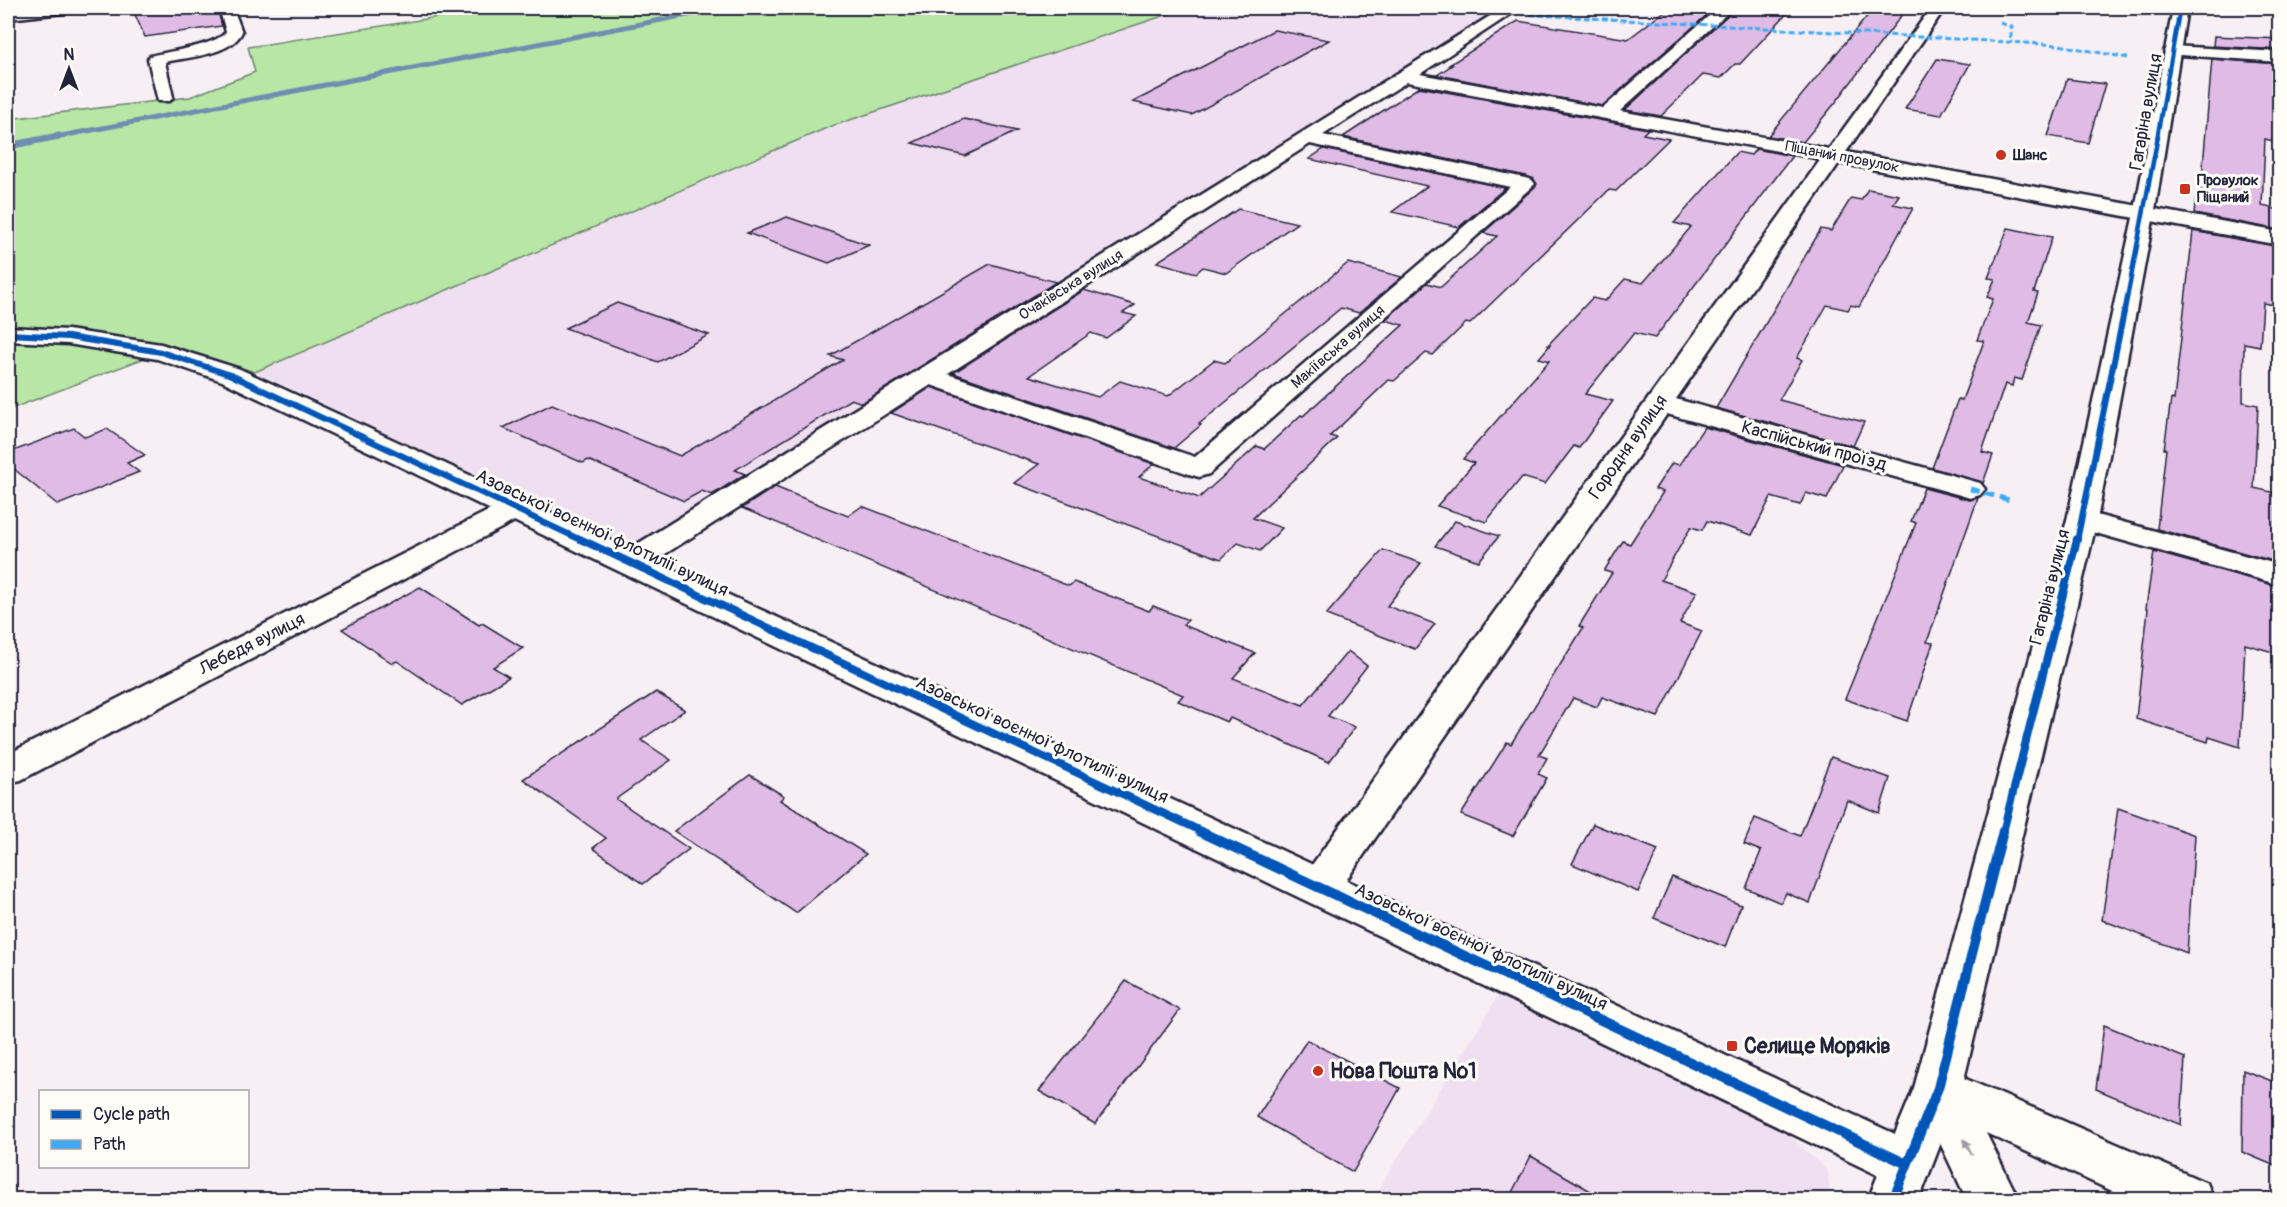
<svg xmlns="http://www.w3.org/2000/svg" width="2287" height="1207" viewBox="0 0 2287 1207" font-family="Pangolin,sans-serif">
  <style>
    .built { fill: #f0dff0 }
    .green { fill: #b7e6a5; stroke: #6c8470; stroke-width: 1.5 }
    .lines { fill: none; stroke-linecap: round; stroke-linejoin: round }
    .stream-far1 { stroke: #6e8db0; stroke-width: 5 }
    .stream { stroke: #6e8db0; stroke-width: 7 }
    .building { fill: #dfbbe6; stroke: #22223b; stroke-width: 1.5 }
    .street-casing { stroke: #22223b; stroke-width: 5 }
    .secondary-casing { stroke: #22223b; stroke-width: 5 }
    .street { fill: #fdfcf7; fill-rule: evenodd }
    .secondary { fill: #fdfcf7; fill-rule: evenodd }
    .quiet-far1 { stroke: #3fa9f5; stroke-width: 3; stroke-dasharray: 6 3; stroke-linecap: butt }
    .quiet { stroke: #3fa9f5; stroke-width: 5; stroke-dasharray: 10 5; stroke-linecap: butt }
    .cycleway-far4-casing { stroke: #fdfcf7; stroke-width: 6 }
    .cycleway-far3-casing { stroke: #fdfcf7; stroke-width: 7 }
    .cycleway-far2-casing { stroke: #fdfcf7; stroke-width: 9 }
    .cycleway-far1-casing { stroke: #fdfcf7; stroke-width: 12 }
    .cycleway-casing { stroke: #fdfcf7; stroke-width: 14 }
    .cycleway-far4 { stroke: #0057b8; stroke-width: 4 }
    .cycleway-far3 { stroke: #0057b8; stroke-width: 4.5 }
    .cycleway-far2 { stroke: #0057b8; stroke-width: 6 }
    .cycleway-far1 { stroke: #0057b8; stroke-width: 8 }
    .cycleway { stroke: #0057b8; stroke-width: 10 }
    .oneway { fill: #9a9aa2 }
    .poi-dot { fill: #c8321e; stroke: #fdfcf7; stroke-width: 2 }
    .labels { text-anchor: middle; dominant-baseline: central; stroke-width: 6; stroke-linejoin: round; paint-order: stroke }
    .far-poi-label { font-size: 15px; font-weight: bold; fill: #22223b; stroke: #fdfcf7; text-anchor: start }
    .far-street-label { font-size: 15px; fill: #22223b; stroke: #fdfcf7 }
    .street-label { font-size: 18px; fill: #22223b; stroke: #fdfcf7 }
    .near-poi-label { font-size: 21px; font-weight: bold; fill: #22223b; stroke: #fdfcf7; text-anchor: start }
  </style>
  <rect width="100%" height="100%" fill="#f7eff4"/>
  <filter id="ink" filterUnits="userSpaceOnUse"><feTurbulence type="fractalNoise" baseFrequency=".0167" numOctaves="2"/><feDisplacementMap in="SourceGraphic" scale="12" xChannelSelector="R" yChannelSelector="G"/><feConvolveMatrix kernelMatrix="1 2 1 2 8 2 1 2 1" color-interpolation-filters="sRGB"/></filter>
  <g filter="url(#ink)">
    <g class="built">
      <polygon points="1187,8 1502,8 631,547 255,372 829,127"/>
      <polygon points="1501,991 1791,1137 1828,1171 1830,1199 1372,1200"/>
    </g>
    <polygon class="green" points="495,8 1187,8 829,127 255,372 174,348 137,340 161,352 8,410 8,119 190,97 255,72 248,47"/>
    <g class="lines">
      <polyline class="stream-far1" points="51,138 723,8"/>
      <polyline class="stream" points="8,146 59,136"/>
    </g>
    <g class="building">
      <polygon points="132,8 217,8 222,26 145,37"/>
      <polygon points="1669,8 1715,8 1602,106 1437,75 1452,65 1449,65 1518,21 1628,39"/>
      <polygon points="1735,8 1792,8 1740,64 1735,64 1721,78 1703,75 1661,116 1625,110"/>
      <polygon points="1874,8 1907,8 1836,102 1803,142 1768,136"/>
      <polygon points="1274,30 1329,40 1192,115 1133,102"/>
      <polygon points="2214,36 2280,39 2280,50 2213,46"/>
      <polygon points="1937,59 1970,64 1941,115 1905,109"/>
      <polygon points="2212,59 2280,64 2280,137 2273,136 2273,141 2265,139 2262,206 2280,210 2280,230 2194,214 2196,195 2200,195 2203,166"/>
      <polygon points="2067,79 2105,84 2088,143 2048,136"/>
      <polygon points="1419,87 1648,129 1643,134 1669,139 1616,191 1609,190 1470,324 1466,323 1433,355 1426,353 1394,381 1389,380 1330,436 1337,438 1253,518 1282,528 1260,551 1238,543 1221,559 1014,483 1039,464 891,413 931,387 1154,464 1139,477 1199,498 1257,446 1264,449 1301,415 1303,416 1403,325 1385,320 1427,283 1441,287 1497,236 1483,233 1536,186 1534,179 1526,176 1343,137"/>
      <polygon points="964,119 1017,131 965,156 912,143"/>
      <polygon points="1324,149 1505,188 1459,227 1392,212 1427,186 1309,159"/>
      <polygon points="1756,149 1792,156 1655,338 1634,333 1585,394 1613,401 1579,448 1574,446 1545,484 1522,477 1486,522 1437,506 1474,463 1463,459 1549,361 1539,358 1550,345 1548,345 1592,298 1605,301 1625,279 1643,283 1691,227 1674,223 1737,152 1751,155"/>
      <polygon points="1868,189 1899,195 1893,204 1913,208 1859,307 1851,305 1848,310 1827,305 1797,358 1802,360 1779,400 1864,422 1853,446 1716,408 1821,229 1831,231 1851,198 1861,200"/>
      <polygon points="1238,209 1297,223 1226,273 1203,267 1196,273 1157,262"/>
      <polygon points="787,217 869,245 829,263 747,233"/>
      <polygon points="2008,228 2052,237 2034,292 2038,293 2028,322 2041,325 2022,380 2014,378 2012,386 2005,384 1982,452 1993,455 1983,483 1932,468 1958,399 1962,400 1984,341 1977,340 1993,299 1987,297 1995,279 1988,278"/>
      <polygon points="2193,231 2280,247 2280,306 2263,303 2260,346 2244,343 2243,402 2258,405 2254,488 2280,494 2280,563 2157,529 2166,449 2164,449 2171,399 2174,400"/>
      <polygon points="1348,263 1402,277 1359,313 1341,308 1199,424 1201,425 1174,448 953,373 1084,290 1135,305 1123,313 1136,316 1106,338 1091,333 1029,376 1098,397 1120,381 1168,396 1214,360 1225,363"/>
      <polygon points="990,264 1056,282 862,403 851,399 735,470 745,474 712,495 702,491 684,501 588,460 583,463 503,428 552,404 680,456 843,360 830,356"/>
      <polygon points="617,303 709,335 658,362 565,328"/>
      <polygon points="1704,427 1843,465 1827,499 1806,493 1800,505 1771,497 1752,535 1707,521 1702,530 1691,527 1661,580 1697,592 1680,623 1702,631 1658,717 1602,697 1597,707 1573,698 1539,755 1547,758 1538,774 1547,778 1513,836 1461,815 1507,742 1511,744 1583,628 1579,626 1612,573 1604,571 1623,541 1630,544 1663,492 1655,489 1672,463 1679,465"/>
      <polygon points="74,428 85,437 107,429 145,455 127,463 139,472 58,505 8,464 8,453"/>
      <polygon points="775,487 848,516 862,506 1069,586 1074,582 1149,611 1153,606 1188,620 1183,625 1255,653 1233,678 1303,705 1348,651 1367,666 1328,716 1355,727 1329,762 1230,718 1227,722 1178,701 1183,695 742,508"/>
      <polygon points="1924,488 1969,500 1978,498 1927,642 1933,643 1907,721 1845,699 1916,523 1911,521"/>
      <polygon points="1455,521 1499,536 1479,561 1435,546"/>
      <polygon points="1383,550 1421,563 1387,606 1435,624 1415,649 1326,615"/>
      <polygon points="2154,552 2280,587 2280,654 2245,644 2240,747 2209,737 2208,742 2136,719 2148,609 2146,608"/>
      <polygon points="420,587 479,625 482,623 523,648 493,667 509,677 462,705 397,661 392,663 342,629"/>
      <polygon points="656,692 685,710 641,740 671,760 616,799 689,849 643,884 593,848 606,838 523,779"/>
      <polygon points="1831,757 1890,778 1879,813 1847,800 1810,903 1786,893 1781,903 1746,888 1761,851 1744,844 1755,818 1800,836"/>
      <polygon points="750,775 784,796 780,800 866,854 796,913 674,831"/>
      <polygon points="2118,808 2195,835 2187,953 2102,920"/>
      <polygon points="1593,824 1658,850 1638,892 1572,864"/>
      <polygon points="1672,877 1741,905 1725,947 1654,918"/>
      <polygon points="1126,981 1180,1010 1095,1124 1039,1091"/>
      <polygon points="2104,1025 2185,1058 2181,1125 2096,1089"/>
      <polygon points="1307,1040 1400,1088 1353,1172 1257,1117"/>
      <polygon points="2243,1070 2280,1084 2280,1168 2242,1152"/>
      <polygon points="1531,1156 1606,1200 1508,1200"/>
    </g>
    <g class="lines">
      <defs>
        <g id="street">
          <polygon points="36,8 79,8 72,12 8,19 8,11"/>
          <path d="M219 8H233L242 32C231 55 188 57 165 62L173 97 170 101H158L148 59 150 56C169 51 215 46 226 32Z"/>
          <path d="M1503 8H1520L1420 74 1603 108 1718 8H1733L1620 111 1829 149 1931 8H1945L1846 152 2280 232V245L1839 163 1676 399 1980 483 1985 489 1980 495 1970 498 1960 495 1667 414 1334 898 1319 903 1304 898 1298 887 1304 876 1821 159 1407 82 1323 135 1525 178 1532 180 1535 184 1209 474 1199 477 1189 474 931 385 640 570 629 573 618 570 613 563 618 556ZM1310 144 1510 187 1195 457 948 374Z"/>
          <polygon points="2172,46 2280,52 2280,62 2166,54 2164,51 2166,48"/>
          <polygon points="515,500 526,503 530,509 526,515 21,780 8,783 8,754 504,503"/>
          <polygon points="2082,511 2280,565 2280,585 2071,526 2067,520 2071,514"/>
          <polygon points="1938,1067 2207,1183 2214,1200 2132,1200 1986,1133 2019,1200 1967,1200 1914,1088 1921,1073"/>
        </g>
        <polygon id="secondary" points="2173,8 2187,8 2156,204 2097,520 1962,1088 1919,1200 1868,1200 1878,1175 222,381 157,359 68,344 8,341 8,327 68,330 161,344 240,369 1895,1134 1914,1088 2067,520 2136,204"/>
      </defs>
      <use href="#street" class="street-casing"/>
      <use href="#secondary" class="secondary-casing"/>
      <use href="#street" class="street"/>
      <use href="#secondary" class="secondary"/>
      <g class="quiet-far1">
        <polyline points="1503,13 2059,45 2128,58"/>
        <polyline points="2000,23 2012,27 2010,42"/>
      </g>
      <polyline class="quiet" points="1970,489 2009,500"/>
      <defs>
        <polyline id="cycleway-far4" points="2157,138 2180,8"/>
        <polyline id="cycleway-far3" points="2124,314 2158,136"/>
        <g id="cycleway-far2">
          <polyline points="8,334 68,337 161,352 231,375 583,541"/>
          <polyline points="2077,541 2124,312"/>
        </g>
        <g id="cycleway-far1">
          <polyline points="580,539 1203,832"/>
          <polyline points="2003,832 2077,539"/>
        </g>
        <g id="cycleway">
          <polyline points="1199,831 1907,1164"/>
          <polyline points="1893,1200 1938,1088 2003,831"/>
        </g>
      </defs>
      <use href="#cycleway-far4" class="cycleway-far4-casing"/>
      <use href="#cycleway-far3" class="cycleway-far3-casing"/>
      <use href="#cycleway-far2" class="cycleway-far2-casing"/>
      <use href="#cycleway-far1" class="cycleway-far1-casing"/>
      <use href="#cycleway" class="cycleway-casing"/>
      <use href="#cycleway-far4" class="cycleway-far4"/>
      <use href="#cycleway-far3" class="cycleway-far3"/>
      <use href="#cycleway-far2" class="cycleway-far2"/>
      <use href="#cycleway-far1" class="cycleway-far1"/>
      <use href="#cycleway" class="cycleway"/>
    </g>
    <defs><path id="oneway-solid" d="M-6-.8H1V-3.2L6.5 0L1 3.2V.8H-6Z" transform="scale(1.5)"/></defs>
    <use class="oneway" href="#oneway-solid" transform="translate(1968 1147) rotate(-117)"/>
  </g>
  <g class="poi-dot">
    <circle cx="2001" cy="155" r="6"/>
    <rect x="2179" y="183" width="12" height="12" rx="3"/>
    <rect x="1726" y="1040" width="12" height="12" rx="3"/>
    <circle cx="1318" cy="1071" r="6"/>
  </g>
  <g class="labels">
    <g class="far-poi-label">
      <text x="2013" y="155">Шанс</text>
      <text x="2197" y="180">Провулок<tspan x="2197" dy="17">Піщаний</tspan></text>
    </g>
    <g class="far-street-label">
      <text transform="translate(1842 157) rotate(11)">Піщаний провулок</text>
      <text transform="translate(1071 285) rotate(-32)">Очаківська вулиця</text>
      <text transform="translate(1338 347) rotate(-41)">Макіївська вулиця</text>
    </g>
    <g class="street-label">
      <text transform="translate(2146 112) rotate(-80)">Гагаріна вулиця</text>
      <text transform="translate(1814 446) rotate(15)">Каспійський проїзд</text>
      <text transform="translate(1628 447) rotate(-55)">Городня вулиця</text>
      <text transform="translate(602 533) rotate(25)">Азовської воєнної флотилії вулиця</text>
      <text transform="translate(2050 587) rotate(-76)">Гагаріна вулиця</text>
      <text transform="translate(252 644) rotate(-27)">Лебедя вулиця</text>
      <text transform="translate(1042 740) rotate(25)">Азовської воєнної флотилії вулиця</text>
      <text transform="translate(1481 947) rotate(25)">Азовської воєнної флотилії вулиця</text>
    </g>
    <g class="near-poi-label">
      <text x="1744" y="1046">Селище Моряків</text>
      <text x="1330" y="1071">Нова Пошта №1</text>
    </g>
  </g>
  <rect width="2287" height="1207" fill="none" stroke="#fdfcf7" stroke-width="30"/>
  <rect x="15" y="15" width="2257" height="1177" fill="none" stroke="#22223b" stroke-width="2" filter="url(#ink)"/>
  <rect x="39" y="1090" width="210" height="78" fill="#fdfcf7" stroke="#a5a5ac" stroke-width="1.5"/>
  <rect x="51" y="1110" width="30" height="9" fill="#0057b8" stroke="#a5a5ac" stroke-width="1.5"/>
  <text x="93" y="1120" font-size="18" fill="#22223b">Cycle path</text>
  <rect x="51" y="1140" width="30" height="9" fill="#3fa9f5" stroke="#a5a5ac" stroke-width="1.5"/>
  <text x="93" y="1150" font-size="18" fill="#22223b">Path</text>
  <g transform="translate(69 69)" stroke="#fdfcf7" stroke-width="4.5" paint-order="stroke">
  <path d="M0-4.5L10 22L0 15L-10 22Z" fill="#22223b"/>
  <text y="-9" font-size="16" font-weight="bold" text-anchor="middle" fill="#22223b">N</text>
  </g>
</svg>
